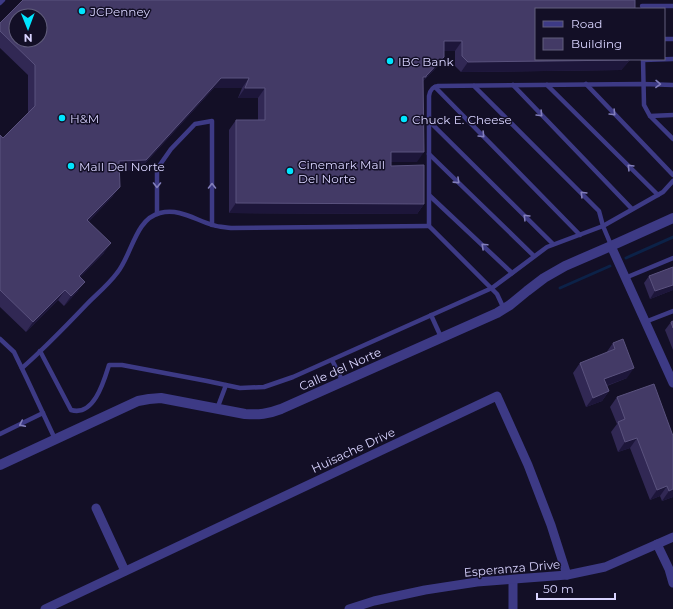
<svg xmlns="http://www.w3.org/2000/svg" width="673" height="609" viewBox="0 0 673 609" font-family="Montserrat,sans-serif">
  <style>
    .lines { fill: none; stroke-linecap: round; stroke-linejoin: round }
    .stream { stroke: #0c2248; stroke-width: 3 }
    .service { stroke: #3d3a85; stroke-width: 4.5 }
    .minor { stroke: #3d3a85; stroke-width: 9 }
    .tertiary { stroke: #3d3a85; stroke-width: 10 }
    .wall { fill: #312854 }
    .shaded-wall { fill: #1d163a }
    .building { fill: #433a66; stroke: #5a527e; fill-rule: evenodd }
    .oneway { stroke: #837fbc }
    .poi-dot { fill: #00e5ff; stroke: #130f26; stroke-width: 1.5 }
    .labels { text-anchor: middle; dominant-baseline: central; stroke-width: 3; stroke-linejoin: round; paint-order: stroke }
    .poi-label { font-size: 12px; fill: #d9d4ff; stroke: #130f26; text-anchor: start }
    .street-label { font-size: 12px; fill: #d9d4ff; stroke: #130f26 }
  </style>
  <rect width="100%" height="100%" fill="#130f26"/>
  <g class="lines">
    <g class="stream">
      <polyline points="626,258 673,237"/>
      <polyline points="560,288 610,266"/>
    </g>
    <g class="service">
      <polyline points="0,3 3,0"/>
      <polyline points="642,6 673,6"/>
      <polyline points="664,39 673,39"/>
      <polyline points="643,59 644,105 650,116 673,139"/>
      <polyline points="643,60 673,59"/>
      <polyline points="586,84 673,175"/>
      <polyline points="513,85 632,209"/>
      <polyline points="547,85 658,195"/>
      <polyline points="435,87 580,235"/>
      <polyline points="650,116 673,115"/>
      <polyline points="429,121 553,244"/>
      <polyline points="429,154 534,256"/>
      <polyline points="430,196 512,273"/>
      <polyline points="157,214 157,169 171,149 195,124 212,121 212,225"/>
      <polyline points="611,245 603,226 663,192 673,181"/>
      <polyline points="625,278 673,258"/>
      <path d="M504 309 497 294 429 226V96C430 90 432 87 438 86L643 84 673 85"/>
      <polyline points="431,315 441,337"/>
      <polyline points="645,322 673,311"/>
      <polyline points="0,339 14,352 27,379 55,439"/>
      <path d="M40 351 71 410C94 417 104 381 109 365H122L207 381 240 388 264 387 293 377 492 288 547 247 603 226 599 211 474 86"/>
      <polyline points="332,360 343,382"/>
      <path d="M22 368C45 348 66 326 87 304 97 294 109 284 117 273 132 255 135 219 160 213 180 208 195 220 213 225 218 227 225 227 231 228L429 226"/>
      <polyline points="217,409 226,385"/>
      <polyline points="0,434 43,413"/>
    </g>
    <g class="minor">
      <polyline points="611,246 673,383"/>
      <polyline points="96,508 125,571"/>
      <polyline points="657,544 669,569 673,583"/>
      <polyline points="513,580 513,609"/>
      <polyline points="45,609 497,396 528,465 551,525 567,575"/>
      <polyline points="349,609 374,601 425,590 477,582 567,575 605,567 673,537"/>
    </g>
    <path class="tertiary" d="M0 465 138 401 149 399 161 398 245 414C259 415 268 414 281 409L497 313 510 305 527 291 544 278 565 266 611 246 673 218"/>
  </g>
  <g class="wall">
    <polygon points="635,0 536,59 631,59 621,70 461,72 455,66 455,51 444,51 437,67 423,81 417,162 391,162 391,166 424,204 417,214 229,213 229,130 236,120 258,120 258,98 238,98 242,88 214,88 139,170 120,170 113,196 89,221 104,253 80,277 78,291 64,306 58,300 26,332 0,307 0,135 3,138 28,113 28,75 0,48 0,23"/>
    <polygon points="673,267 673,290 650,299 644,283 649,276"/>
    <polygon points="673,321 673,350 665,330 671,322"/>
    <polygon points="613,343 627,378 607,386 609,391 602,401 586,407 573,373 580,363 606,353"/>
    <polygon points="617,397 673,497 662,501 660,496 650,500 630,448 618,452 611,432 617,424 610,407"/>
  </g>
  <g class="shaded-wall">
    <polygon points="444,41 462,41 455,51 437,51"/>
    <polygon points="444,57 437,67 422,82 423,77 426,76"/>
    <polygon points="631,59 621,70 461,72 468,62"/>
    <polygon points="221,78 249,78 242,88 214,88 139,170 113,171 119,161"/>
    <polygon points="245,88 265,88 258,98 238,98"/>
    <polygon points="391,152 424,152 417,162 384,162"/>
    <polygon points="120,187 113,196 80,230 87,220"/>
    <polygon points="236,203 424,204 417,214 229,213"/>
    <polygon points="111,243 104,253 72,286 79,276"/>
    <polygon points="85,282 78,291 64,306 71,296"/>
    <polygon points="673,285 673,290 650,299 655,291"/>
    <polygon points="65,290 58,300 26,332 33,322"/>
    <polygon points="634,368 627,378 597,389 604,379"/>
    <polygon points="609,391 602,401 586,407 593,398"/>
    <polygon points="637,438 630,448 618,452 625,442"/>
    <polygon points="667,486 660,496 650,500 657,490"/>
    <polygon points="673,489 673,497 662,501 669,491"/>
  </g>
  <g class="building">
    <path d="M23 0H635V9H536V59H629L628 60 468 62 462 56V41H444V57L426 76V77H423L424 152H391V166L424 165V204L236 203V120H265V88H245L249 78H221L146 160 119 161 120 187 87 220 111 243 79 276 85 282 71 296 65 290 33 322 0 290V135L3 138 35 106V65L0 31V23ZM16 16H40V40H16Z"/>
    <polygon points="673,267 673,285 655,291 649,276"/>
    <polygon points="673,321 673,328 671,322"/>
    <polygon points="623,339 634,368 604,379 609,391 593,398 580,363 615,349 613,343"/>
    <polygon points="654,384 673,436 673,489 669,491 667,486 657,490 637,438 625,442 618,422 625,419 617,397"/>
  </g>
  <defs><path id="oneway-chevron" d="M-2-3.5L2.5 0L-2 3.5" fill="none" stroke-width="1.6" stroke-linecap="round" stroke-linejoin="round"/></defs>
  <g class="oneway">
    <use href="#oneway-chevron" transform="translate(658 84) rotate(1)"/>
    <use href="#oneway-chevron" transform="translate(613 113) rotate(46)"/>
    <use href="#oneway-chevron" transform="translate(540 114) rotate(46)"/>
    <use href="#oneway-chevron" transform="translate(482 135) rotate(46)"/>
    <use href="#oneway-chevron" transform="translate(630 167) rotate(-135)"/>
    <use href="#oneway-chevron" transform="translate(457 181) rotate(44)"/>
    <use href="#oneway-chevron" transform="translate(157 185) rotate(90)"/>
    <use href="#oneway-chevron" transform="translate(212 186) rotate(-90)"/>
    <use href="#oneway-chevron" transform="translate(583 194) rotate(-135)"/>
    <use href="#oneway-chevron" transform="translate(526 217) rotate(-135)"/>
    <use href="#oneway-chevron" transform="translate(484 246) rotate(-137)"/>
    <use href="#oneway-chevron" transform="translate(22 424) rotate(154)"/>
  </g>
  <g class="poi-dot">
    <circle cx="82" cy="11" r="4"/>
    <circle cx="390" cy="61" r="4"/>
    <circle cx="62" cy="118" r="4"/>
    <circle cx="404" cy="119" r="4"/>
    <circle cx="71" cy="166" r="4"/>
    <circle cx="290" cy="171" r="4"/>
  </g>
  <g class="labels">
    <g class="poi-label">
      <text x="90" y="11">JCPenney</text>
      <text x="398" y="61">IBC Bank</text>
      <text x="70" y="118">H&amp;M</text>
      <text x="412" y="119">Chuck E. Cheese</text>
      <text x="298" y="164">Cinemark Mall<tspan x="298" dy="14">Del Norte</tspan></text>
      <text x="79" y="166">Mall Del Norte</text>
    </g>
    <g class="street-label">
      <text transform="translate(340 369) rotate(-24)">Calle del Norte</text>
      <text transform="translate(353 450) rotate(-25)">Huisache Drive</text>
      <text transform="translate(512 568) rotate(-5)">Esperanza Drive</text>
    </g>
  </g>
  <rect x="535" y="8" width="130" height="52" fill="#130f26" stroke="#625e7d"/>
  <rect x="543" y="21" width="20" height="6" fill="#3d3a85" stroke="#625e7d"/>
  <text x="571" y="28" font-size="12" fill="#d9d4ff">Road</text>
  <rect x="543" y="38" width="20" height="12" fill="#433a66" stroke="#625e7d"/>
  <text x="571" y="48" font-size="12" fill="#d9d4ff">Building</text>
  <g transform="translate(28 28) rotate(179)"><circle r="19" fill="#130f26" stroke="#625e7d"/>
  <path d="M0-3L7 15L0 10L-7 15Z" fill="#00e5ff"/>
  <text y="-6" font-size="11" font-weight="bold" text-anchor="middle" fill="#d9d4ff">N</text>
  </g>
  <path d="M537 593v6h78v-6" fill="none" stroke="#d9d4ff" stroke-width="2"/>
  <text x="543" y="593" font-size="12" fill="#d9d4ff" stroke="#130f26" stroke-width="3" paint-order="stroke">50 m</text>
</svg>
